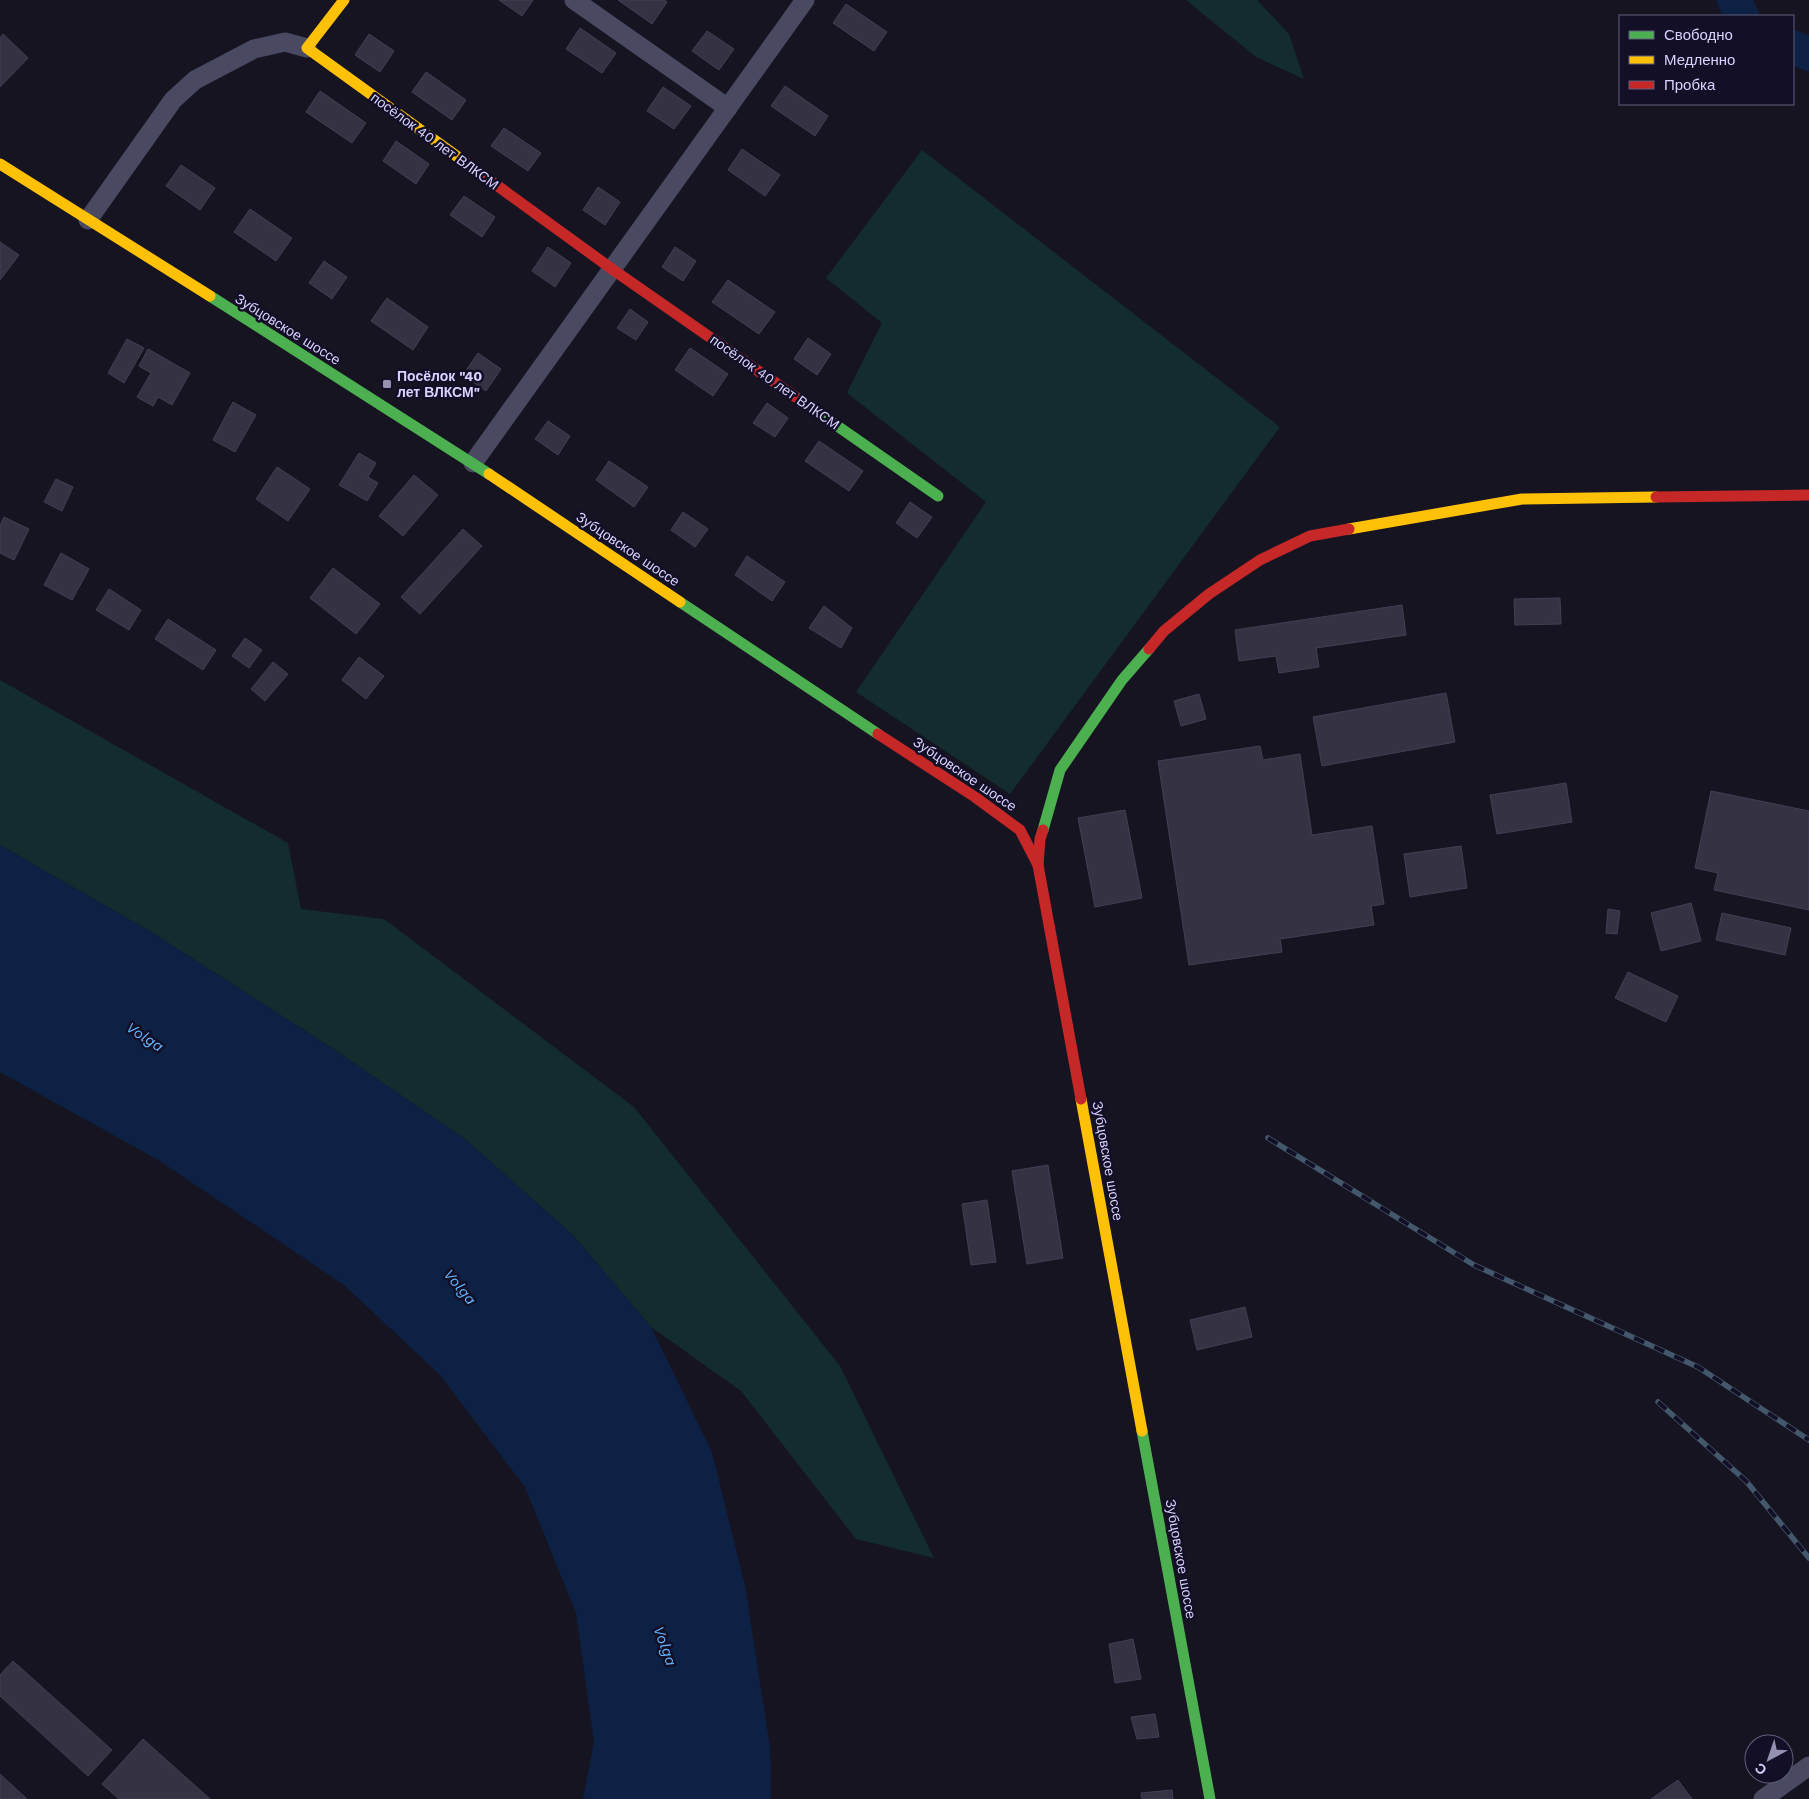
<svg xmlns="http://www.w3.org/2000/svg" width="1809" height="1799" viewBox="0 0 1809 1799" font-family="'Work Sans',sans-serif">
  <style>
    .green { fill: #132c2d }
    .water { fill: #0d2144 }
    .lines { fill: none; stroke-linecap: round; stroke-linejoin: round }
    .river { stroke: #0d2144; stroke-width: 34 }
    .building { fill: #343243; stroke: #433f54 }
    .street { stroke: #4a4962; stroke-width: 19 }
    .fast { stroke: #4caf50; stroke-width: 11 }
    .slow { stroke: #ffc107; stroke-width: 11 }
    .jam { stroke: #c62828; stroke-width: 11 }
    .rail-casing { stroke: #43596b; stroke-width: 5.5 }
    .rail { stroke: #130f26; stroke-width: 4; stroke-dasharray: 11; stroke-linecap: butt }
    .poi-dot { fill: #9591b1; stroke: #130f26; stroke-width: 2 }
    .labels { text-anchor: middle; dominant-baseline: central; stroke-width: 5; stroke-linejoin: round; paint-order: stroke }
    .street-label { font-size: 14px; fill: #d9d4ff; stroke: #130f26 }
    .poi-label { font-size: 14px; font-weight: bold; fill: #d9d4ff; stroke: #130f26; text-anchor: start }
    .water-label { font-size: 15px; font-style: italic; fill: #62b6ff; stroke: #130f26 }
  </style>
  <rect width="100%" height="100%" fill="#161421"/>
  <g class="green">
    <polygon points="1186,0 1257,0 1289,34 1304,79 1256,57"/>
    <polygon points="922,150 1280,427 1010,794 856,692 986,502 847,393 882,323 826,278"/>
    <polygon points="0,680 288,843 301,909 384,919 634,1107 840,1366 934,1558 856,1539 741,1391 651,1327 573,1235 465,1139 332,1048 153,933 0,845"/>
  </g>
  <polygon class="water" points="0,845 153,933 332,1048 465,1139 573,1235 651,1327 712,1452 745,1586 770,1747 771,1799 583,1799 594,1742 576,1613 525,1487 440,1375 344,1285 160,1161 0,1072"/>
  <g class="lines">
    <g class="river">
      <polyline points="1734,0 1742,16"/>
      <polyline points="1793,47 1809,54"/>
    </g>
  </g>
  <g class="building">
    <polygon points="499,0 533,0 522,16"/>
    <polygon points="618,0 664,0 667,2 652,24"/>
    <polygon points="846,4 887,32 874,51 833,23"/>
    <polygon points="580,28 616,53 602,73 566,49"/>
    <polygon points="707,31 734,49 719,70 692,51"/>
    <polygon points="3,34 28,58 0,87 0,38"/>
    <polygon points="369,34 394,51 380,72 355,55"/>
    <polygon points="426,72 466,100 452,120 412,92"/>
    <polygon points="785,86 828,116 815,136 771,106"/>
    <polygon points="663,87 691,106 674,129 647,111"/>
    <polygon points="320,91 366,123 352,143 306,112"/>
    <polygon points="504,128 541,153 528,171 491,146"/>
    <polygon points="396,141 429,164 416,184 383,161"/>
    <polygon points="742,149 780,175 765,196 728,170"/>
    <polygon points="181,165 215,188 200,210 166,186"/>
    <polygon points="598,187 620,202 605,225 583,210"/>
    <polygon points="464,196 495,217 482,237 450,215"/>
    <polygon points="250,209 292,238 276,261 234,232"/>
    <polygon points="0,242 19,255 0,280"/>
    <polygon points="548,247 571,263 555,287 532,271"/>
    <polygon points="675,247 696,261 683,281 662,267"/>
    <polygon points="324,261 347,277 332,299 309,283"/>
    <polygon points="728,280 775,312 759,334 712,302"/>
    <polygon points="387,298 428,327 413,350 371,321"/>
    <polygon points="630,309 648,322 636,340 617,328"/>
    <polygon points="808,338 831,354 817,375 794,359"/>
    <polygon points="127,339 144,348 124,383 108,373"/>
    <polygon points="690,348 728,374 713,396 675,370"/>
    <polygon points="148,349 190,373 172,405 158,397 153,406 137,397 151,373 139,366"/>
    <polygon points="478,353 501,369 486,391 463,375"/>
    <polygon points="233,402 256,415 235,452 213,440"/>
    <polygon points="767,403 788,418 775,437 753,423"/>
    <polygon points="548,421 570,436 558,455 535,439"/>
    <polygon points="819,441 863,471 849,491 805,461"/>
    <polygon points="359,453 376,463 368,477 378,483 367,501 339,485"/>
    <polygon points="609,461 648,487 634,507 596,480"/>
    <polygon points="277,467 310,489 288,521 256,499"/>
    <polygon points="414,475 438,495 403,536 379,516"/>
    <polygon points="56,479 73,487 62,511 44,502"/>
    <polygon points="910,502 932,517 917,538 896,523"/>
    <polygon points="683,512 708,529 695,547 671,530"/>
    <polygon points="4,517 29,529 14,560 0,553 0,526"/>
    <polygon points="463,529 482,546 420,614 401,597"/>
    <polygon points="61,553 89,569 72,600 44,585"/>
    <polygon points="747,556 785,582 772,601 735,575"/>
    <polygon points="333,568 380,604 356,634 310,598"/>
    <polygon points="109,589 141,610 129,630 96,610"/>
    <polygon points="1560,598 1561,624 1515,625 1514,599"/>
    <polygon points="1402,605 1406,635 1316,648 1319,667 1279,673 1276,656 1239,661 1235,630"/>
    <polygon points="824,606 852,628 841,648 809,628"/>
    <polygon points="168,619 216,650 203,670 155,639"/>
    <polygon points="245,638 262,650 249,668 232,656"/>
    <polygon points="359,657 384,676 366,699 342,680"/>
    <polygon points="273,662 288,674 265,701 251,689"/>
    <polygon points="1446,693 1455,742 1322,766 1313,717"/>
    <polygon points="1199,694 1206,719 1181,726 1174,701"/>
    <polygon points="1260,746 1263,760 1300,754 1312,835 1372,826 1384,904 1371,906 1374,925 1280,939 1282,952 1189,965 1158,761"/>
    <polygon points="1566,783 1572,822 1497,834 1490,795"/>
    <polygon points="1711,791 1809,811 1809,910 1714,890 1718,873 1695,868"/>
    <polygon points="1125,810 1142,898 1095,907 1078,818"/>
    <polygon points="1461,846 1467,888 1410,897 1404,854"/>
    <polygon points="1691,903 1701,941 1661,951 1651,913"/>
    <polygon points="1608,909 1620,911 1617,934 1606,933"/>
    <polygon points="1722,913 1791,928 1785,955 1716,940"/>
    <polygon points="1628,972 1678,996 1666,1022 1615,998"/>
    <polygon points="1048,1165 1063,1258 1027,1264 1012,1171"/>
    <polygon points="987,1200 996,1262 971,1265 962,1204"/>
    <polygon points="1245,1307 1252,1337 1197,1350 1190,1320"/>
    <polygon points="1133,1639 1141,1679 1115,1683 1109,1644"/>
    <polygon points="13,1661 112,1750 88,1776 0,1696 0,1675"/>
    <polygon points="1155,1714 1159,1737 1137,1739 1131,1717"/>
    <polygon points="143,1739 210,1799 119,1799 102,1784"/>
    <polygon points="0,1774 27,1799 0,1799"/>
    <polygon points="1678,1780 1692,1799 1651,1799"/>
    <polygon points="1172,1790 1173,1799 1142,1799 1141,1793"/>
  </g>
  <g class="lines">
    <g class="street">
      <polyline points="574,0 728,108"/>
      <polyline points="88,220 173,100 195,80 254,49 285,42 307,48"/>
      <polyline points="473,463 805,0"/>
      <polyline points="1763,1799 1809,1766"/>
    </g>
    <g class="fast">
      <polyline points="210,296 489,474"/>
      <polyline points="810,407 938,496"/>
      <polyline points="680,602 878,734"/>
      <polyline points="1043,830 1060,770 1122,680 1149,649"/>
      <polyline points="1142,1431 1210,1799"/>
    </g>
    <g class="slow">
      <polyline points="344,0 307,48 462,160"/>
      <polyline points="0,164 210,296"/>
      <polyline points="489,474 680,602"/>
      <polyline points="1349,529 1522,499 1656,497"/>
      <polyline points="1081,1099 1142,1431"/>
    </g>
    <g class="jam">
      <polyline points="462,160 612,269 810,407"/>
      <polyline points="1656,497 1809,495"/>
      <polyline points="1149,649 1164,631 1209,594 1260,560 1310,536 1349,529"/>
      <polyline points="878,734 975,797 1020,830 1038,865"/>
      <polyline points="1043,830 1040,839 1038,865 1081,1099"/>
    </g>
    <defs>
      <g id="rail">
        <polyline points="1268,1138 1474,1265 1698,1367 1809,1440"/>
        <polyline points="1658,1402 1746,1481 1809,1558"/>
      </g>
    </defs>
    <use href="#rail" class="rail-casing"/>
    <use href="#rail" class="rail"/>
  </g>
  <rect class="poi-dot" x="382" y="379" width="10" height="10" rx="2.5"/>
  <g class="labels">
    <g class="street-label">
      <text transform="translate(435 141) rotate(36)">посёлок 40 лет ВЛКСМ</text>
      <text transform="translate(288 329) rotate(32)">Зубцовское шоссе</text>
      <text transform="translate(775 382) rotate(35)">посёлок 40 лет ВЛКСМ</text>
      <text transform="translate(628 549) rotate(34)">Зубцовское шоссе</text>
      <text transform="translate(965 774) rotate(34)">Зубцовское шоссе</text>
      <text transform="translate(1108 1161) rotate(80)">Зубцовское шоссе</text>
      <text transform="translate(1181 1559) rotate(80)">Зубцовское шоссе</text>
    </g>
    <g class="poi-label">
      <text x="397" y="376">Посёлок "40<tspan x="397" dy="16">лет ВЛКСМ"</tspan></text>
    </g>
    <g class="water-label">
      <text transform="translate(145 1037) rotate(33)">Volga</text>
      <text transform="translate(460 1287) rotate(50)">Volga</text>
      <text transform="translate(665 1646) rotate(70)">Volga</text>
    </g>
  </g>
  <rect x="1619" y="15" width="175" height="90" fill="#130f26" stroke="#625e7d"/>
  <rect x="1629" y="31" width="25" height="8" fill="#4caf50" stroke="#625e7d"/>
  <text x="1664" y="40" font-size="15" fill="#d9d4ff">Свободно</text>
  <rect x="1629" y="56" width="25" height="8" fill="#ffc107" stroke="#625e7d"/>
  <text x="1664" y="65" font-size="15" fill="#d9d4ff">Медленно</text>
  <rect x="1629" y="81" width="25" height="8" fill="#c62828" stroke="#625e7d"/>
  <text x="1664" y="90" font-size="15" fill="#d9d4ff">Пробка</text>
  <g transform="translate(1769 1759) rotate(220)"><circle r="24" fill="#130f26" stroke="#625e7d"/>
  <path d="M0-4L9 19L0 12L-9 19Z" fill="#9591b1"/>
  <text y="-8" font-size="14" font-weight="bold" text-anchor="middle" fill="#d9d4ff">С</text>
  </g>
</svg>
